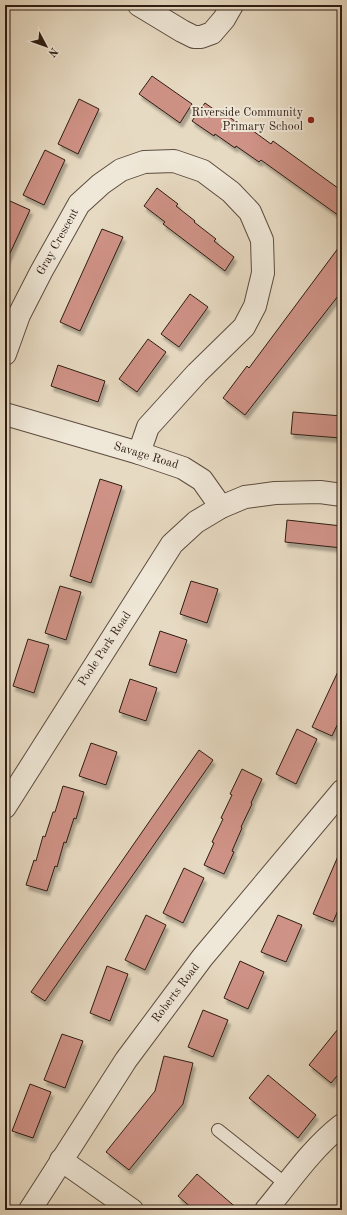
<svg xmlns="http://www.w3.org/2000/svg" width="347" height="1215" viewBox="0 0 347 1215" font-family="'Old Standard TT',serif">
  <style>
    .building { fill: #cf9286; stroke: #2e1c13; filter: url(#shadow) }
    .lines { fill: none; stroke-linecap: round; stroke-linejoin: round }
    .service-casing { stroke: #5c4c3f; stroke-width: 14 }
    .minor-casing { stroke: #5c4c3f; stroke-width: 24 }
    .service { stroke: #efe7d7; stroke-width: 12 }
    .minor { stroke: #efe7d7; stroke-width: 22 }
    .poi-dot { fill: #8f2418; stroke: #efe7d7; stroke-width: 1.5 }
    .labels { text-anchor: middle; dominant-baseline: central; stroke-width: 4; stroke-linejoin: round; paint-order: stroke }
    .poi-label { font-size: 12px; fill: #2e1c13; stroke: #efe7d7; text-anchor: end }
    .street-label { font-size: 12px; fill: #2e1c13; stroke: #efe7d7 }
  </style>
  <defs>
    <filter id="shadow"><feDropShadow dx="2.5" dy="4.5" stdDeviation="1" flood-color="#0004"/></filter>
  </defs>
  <rect width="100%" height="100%" fill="#e7dac2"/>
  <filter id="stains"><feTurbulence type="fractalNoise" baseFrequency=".005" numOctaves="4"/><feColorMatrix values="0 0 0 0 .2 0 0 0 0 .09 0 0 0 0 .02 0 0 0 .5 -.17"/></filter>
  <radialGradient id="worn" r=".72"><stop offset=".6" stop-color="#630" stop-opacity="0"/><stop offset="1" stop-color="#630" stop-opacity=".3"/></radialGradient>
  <g class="building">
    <polygon points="152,76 192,104 180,123 139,94"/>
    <polygon points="79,99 99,109 78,154 58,144"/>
    <polygon points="205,103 226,118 228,116 247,130 249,128 271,144 273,141 342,191 342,218 261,160 259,162 236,146 235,148 215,134 214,136 192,121"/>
    <polygon points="45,150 65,160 44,205 23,195"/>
    <polygon points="157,188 178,204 176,206 195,221 194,222 216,239 214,241 234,257 225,271 163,224 165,222 144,206"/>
    <polygon points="10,201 30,210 5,264 5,211"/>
    <polygon points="102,229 123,237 80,331 60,322"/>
    <polygon points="342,243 342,291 245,415 223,398 247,366 249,368"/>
    <polygon points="190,294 208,307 179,347 161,334"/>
    <polygon points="148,339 166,352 137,392 119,379"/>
    <polygon points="58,365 105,381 98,402 51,386"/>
    <polygon points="293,412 342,416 340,438 291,434"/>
    <polygon points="100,479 122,486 91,583 70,576"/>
    <polygon points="287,520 342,526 342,548 285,542"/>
    <polygon points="191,581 218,589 207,623 180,614"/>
    <polygon points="60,586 81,592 66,640 45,633"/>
    <polygon points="160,631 187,640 176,673 149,665"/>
    <polygon points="28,639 49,645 34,693 13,686"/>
    <polygon points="342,663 342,715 332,736 312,727"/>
    <polygon points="130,679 157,688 146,721 119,712"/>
    <polygon points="297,729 317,739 296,784 276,774"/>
    <polygon points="91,743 117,752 106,785 79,776"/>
    <polygon points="199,750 213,760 45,1001 31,992"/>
    <polygon points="242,769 262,779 251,803 252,804 241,827 242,828 232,851 234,852 224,874 204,865 214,843 212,842 223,819 221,818 232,795 230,794"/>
    <polygon points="63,786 84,792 76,819 74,818 66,843 64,842 57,867 55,866 47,891 26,885 34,860 36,861 43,836 45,837 53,812 55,812"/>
    <polygon points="342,847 342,901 333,922 313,914"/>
    <polygon points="184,868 204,878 183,923 163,913"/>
    <polygon points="146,915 166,925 145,970 125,960"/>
    <polygon points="278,915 302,925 286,962 261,952"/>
    <polygon points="240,961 264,972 248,1009 224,998"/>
    <polygon points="107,966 128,974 110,1021 90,1013"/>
    <polygon points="203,1010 228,1020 213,1057 188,1047"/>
    <polygon points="342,1024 342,1070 331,1083 309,1065"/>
    <polygon points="62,1034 83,1041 65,1088 44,1080"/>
    <polygon points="164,1056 193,1063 183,1104 129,1170 106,1152 155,1091"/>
    <polygon points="268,1075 316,1115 298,1138 249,1098"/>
    <polygon points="30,1084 51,1092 33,1138 12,1131"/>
    <polygon points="197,1174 239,1210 194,1210 178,1196"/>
  </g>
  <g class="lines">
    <defs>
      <polyline id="service" points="218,1130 287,1185"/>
      <g id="minor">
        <polyline points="139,5 182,31 194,37 201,37 212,33 224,19 232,5"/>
        <polyline points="5,354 19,315 41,272 79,204 101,184 121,170 144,162 174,161 203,171 231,192 250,212 262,240 263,273 255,306 244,327 197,373 148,427 139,453"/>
        <polyline points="5,414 139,453 183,468 202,480 221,507"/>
        <polyline points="5,807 172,544 196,522 221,507 245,497 275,493 320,492 342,495"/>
        <polyline points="61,1160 132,1210"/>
        <polyline points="30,1210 126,1060 202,958 342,791"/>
        <path d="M266 1210C290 1181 312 1148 342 1125"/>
      </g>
    </defs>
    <use href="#service" class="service-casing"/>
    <use href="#minor" class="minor-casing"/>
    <use href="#service" class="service"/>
    <use href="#minor" class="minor"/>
  </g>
  <circle class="poi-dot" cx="311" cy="120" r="4"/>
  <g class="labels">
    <g class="poi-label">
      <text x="303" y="113">Riverside Community<tspan x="303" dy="14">Primary School</tspan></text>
    </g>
    <g class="street-label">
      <text transform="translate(58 242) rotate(-61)">Gray Crescent</text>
      <text transform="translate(146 456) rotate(17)">Savage Road</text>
      <text transform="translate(105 649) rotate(-57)">Poole Park Road</text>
      <text transform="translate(176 993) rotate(-53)">Roberts Road</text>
    </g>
  </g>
  <rect width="347" height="1215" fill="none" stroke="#e7dac2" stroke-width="20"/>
  <rect x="6" y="6" width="335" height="1203" fill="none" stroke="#2e1c13" stroke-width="2"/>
  <rect x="10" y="10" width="327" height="1195" fill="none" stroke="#2e1c13"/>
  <g transform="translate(46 46) rotate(131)" stroke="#efe7d7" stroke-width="3" paint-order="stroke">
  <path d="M0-3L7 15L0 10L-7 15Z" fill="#2e1c13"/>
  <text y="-6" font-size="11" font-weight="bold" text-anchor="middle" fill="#2e1c13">N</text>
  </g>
  <rect width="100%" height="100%" filter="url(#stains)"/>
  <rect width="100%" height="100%" fill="url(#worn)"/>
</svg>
